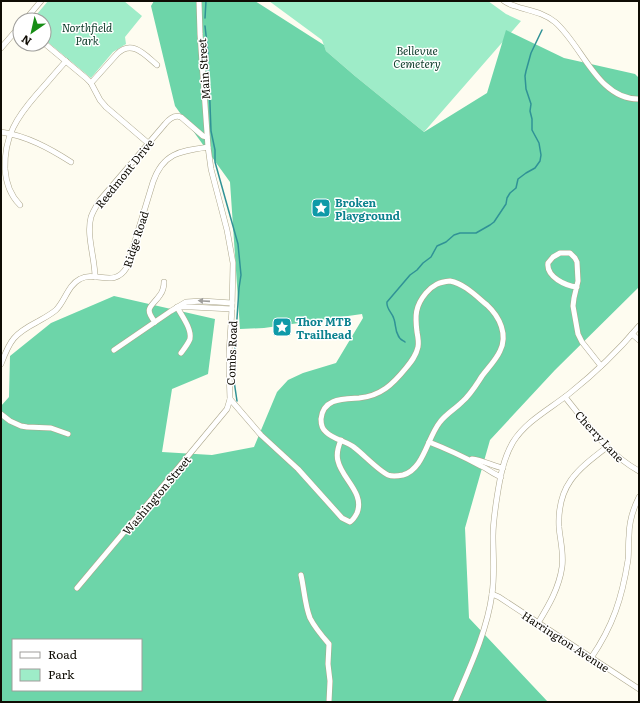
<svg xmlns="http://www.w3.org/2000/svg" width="640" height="703" viewBox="0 0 640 703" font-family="Literata,serif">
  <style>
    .green { fill: #9eecc8 }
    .forest { fill: #6dd5a9; fill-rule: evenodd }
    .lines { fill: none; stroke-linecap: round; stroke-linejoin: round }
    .stream { stroke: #309296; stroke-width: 1.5 }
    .minor-casing { stroke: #aca68b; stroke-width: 6 }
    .minor { stroke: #fff; stroke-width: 5 }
    .oneway { fill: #9f9e9b }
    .labels { text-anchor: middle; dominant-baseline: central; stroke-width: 3; stroke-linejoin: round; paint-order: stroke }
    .park-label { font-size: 11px; font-style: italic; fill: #0b3a28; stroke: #fff }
    .street-label { font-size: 11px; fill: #0f0c04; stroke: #fff }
    .culture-label { font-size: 11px; font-weight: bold; fill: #0d838f; stroke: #fff; text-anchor: start }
  </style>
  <rect width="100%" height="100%" fill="#fefcf0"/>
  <g class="green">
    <polygon points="48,1 124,1 142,16 125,37 126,44 113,52 91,78 44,39 44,20 32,20"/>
    <polygon points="269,1 488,1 506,14 521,21 424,132 355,76 326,51 322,40"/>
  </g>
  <path class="forest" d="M154 1H255L324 45 326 51 355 76 424 132 487 93 506 30 564 58 635 74 639 78V287L555 370 490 440 465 528 469 618 548 702H1V406L9 397 10 356 51 323 114 296 215 319 208 374 172 389 162 452 212 455 254 447 277 392 288 380 303 373 336 363 363 318 362 314 264 328 240 329 230 182 175 106 151 6ZM13 640H141V690H13Z"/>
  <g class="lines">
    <g class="stream">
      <polyline points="205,18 206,1"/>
      <polyline points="205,26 208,53 207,61 209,78 211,131 215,150 215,162 238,244 241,275 239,288 236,333"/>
      <path d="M405 342C402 340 399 339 398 335 395 330 396 325 394 319 392 312 386 309 387 302L410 275 417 270 423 263 431 257 437 246 446 242 454 235 460 233H476L490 225 494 222 506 204 507 198 510 193 516 188 518 179 526 173 535 168 540 161 541 155 539 143 532 130V119L530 111 531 104 526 89 525 76 526 71 531 53 542 30"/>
      <polyline points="235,347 233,374 237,401"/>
    </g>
    <defs>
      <g id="minor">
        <path d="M199 1 200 34 208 147 211 169 227 230 233 263 232 309 229 353V371L230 399 261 435 298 469 342 518 350 522C353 520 355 517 357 513 365 493 342 479 338 461 336 454 338 447 341 440"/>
        <path d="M504 1C507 3 511 5 515 6 529 11 543 12 555 22 582 45 598 100 639 99"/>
        <polyline points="25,20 41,1"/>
        <polyline points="44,43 86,78 91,83 100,100 106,107 148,143"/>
        <polyline points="1,48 20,26"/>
        <path d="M91 83 117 54C132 39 145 55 157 65"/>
        <path d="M1 132C27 136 49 148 71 162"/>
        <path d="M20 205C10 195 6 183 5 169 4 136 17 117 37 94 47 83 56 72 66 61"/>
        <path d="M95 277C95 258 86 235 91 217 93 211 97 205 100 200L165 124C169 119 174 114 181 117L203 136 207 137"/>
        <path d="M450 281C465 284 476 296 487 305 500 317 508 335 500 351 496 360 488 368 482 376 476 385 471 394 462 402 455 409 446 414 440 422 427 438 424 469 403 475 398 476 393 477 388 475 379 471 364 455 355 448 347 441 334 440 326 432 322 429 321 424 321 419 323 398 343 399 359 398 381 396 393 384 406 368 411 362 416 356 418 347 419 342 418 337 417 332 415 316 415 306 426 293 433 285 439 282 450 281Z"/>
        <path d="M577 287C566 286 546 277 548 263L553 257 560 253H570L575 258 577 262 578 281 574 298 573 306 578 334 582 342 601 366"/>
        <path d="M177 307C182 316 192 329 190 339 188 344 184 349 181 353"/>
        <polyline points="178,307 192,307 232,309"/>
        <path d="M155 322C143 307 152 307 160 295 163 291 164 287 164 282"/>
        <polyline points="632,334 639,340"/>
        <polyline points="114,350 171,311 186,302 202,301 232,303"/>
        <path d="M1 364C10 340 14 334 37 322 44 318 50 315 56 310 65 301 68 285 80 279 96 270 114 289 127 267L153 182C163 153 180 151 208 147"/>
        <path d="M565 397C587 424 608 454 639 471"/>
        <polyline points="1,414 10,421 21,426 27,427 51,428 68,434"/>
        <path d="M429 442C447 449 464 457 481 466 488 469 493 474 501 477"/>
        <path d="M472 459C483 460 492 466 503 468"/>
        <path d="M301 575C304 588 305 606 310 618 315 628 322 636 329 644L328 664 330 681 329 702"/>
        <polyline points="77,588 183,462 227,409 230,399"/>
        <polyline points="492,594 499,597 639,689"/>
        <path d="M538 623C549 605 559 588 562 567 564 553 560 540 559 527 557 485 577 470 607 447"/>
        <path d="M591 658C613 626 622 598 628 560 629 552 628 544 629 536 629 522 633 509 639 497"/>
        <path d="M455 702C470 667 487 631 492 594 495 575 493 555 493 536 493 523 495 510 497 497 500 478 503 459 513 442 526 421 550 409 570 393 595 373 618 351 639 326"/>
      </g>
    </defs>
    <use href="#minor" class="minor-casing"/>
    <use href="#minor" class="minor"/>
  </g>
  <defs><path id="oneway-solid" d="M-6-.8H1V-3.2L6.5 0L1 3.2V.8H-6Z"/></defs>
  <use class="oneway" href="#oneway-solid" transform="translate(204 301) rotate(-176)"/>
  <defs>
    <symbol id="sight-square" viewBox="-11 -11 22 22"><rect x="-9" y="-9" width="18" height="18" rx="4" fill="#0f9aa8" stroke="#fff"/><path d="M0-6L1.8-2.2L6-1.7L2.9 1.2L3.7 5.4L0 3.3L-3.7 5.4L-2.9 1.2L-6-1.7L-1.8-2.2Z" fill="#fff"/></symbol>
  </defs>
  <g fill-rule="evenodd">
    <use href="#sight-square" x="310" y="197" width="22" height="22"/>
    <use href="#sight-square" x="271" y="316" width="22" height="22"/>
  </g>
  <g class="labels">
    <g class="park-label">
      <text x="87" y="27">Northfield<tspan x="87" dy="13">Park</tspan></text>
      <text x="417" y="50">Bellevue<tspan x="417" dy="13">Cemetery</tspan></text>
    </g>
    <g class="street-label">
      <text transform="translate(203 69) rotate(-94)">Main Street</text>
      <text transform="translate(124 173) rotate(-51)">Reedmont Drive</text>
      <text transform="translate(135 239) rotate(-72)">Ridge Road</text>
      <text transform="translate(231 353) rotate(-88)">Combs Road</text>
      <text transform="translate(600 436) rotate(47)">Cherry Lane</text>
      <text transform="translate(156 495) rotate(-50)">Washington Street</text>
      <text transform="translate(566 641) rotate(33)">Harrington Avenue</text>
    </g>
    <g class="culture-label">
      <text x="335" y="202">Broken<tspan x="335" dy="13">Playground</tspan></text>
      <text x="296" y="321">Thor MTB<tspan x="296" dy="13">Trailhead</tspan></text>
    </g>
  </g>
  <rect width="640" height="703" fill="none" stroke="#0f0c04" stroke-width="4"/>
  <rect x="12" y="639" width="130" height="52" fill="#ffffff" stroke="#9f9e9b"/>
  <rect x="20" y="652" width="20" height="6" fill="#ffffff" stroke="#9f9e9b"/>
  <text x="48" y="659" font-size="12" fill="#0f0c04">Road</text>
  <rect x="20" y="669" width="20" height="12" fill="#9eecc8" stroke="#9f9e9b"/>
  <text x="48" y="679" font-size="12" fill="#0f0c04">Park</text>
  <g transform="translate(32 32) rotate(214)"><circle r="19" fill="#ffffff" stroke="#9f9e9b"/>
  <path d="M0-3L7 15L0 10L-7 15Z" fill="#178d15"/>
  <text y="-6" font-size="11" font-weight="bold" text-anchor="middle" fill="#0f0c04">N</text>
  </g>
</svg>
